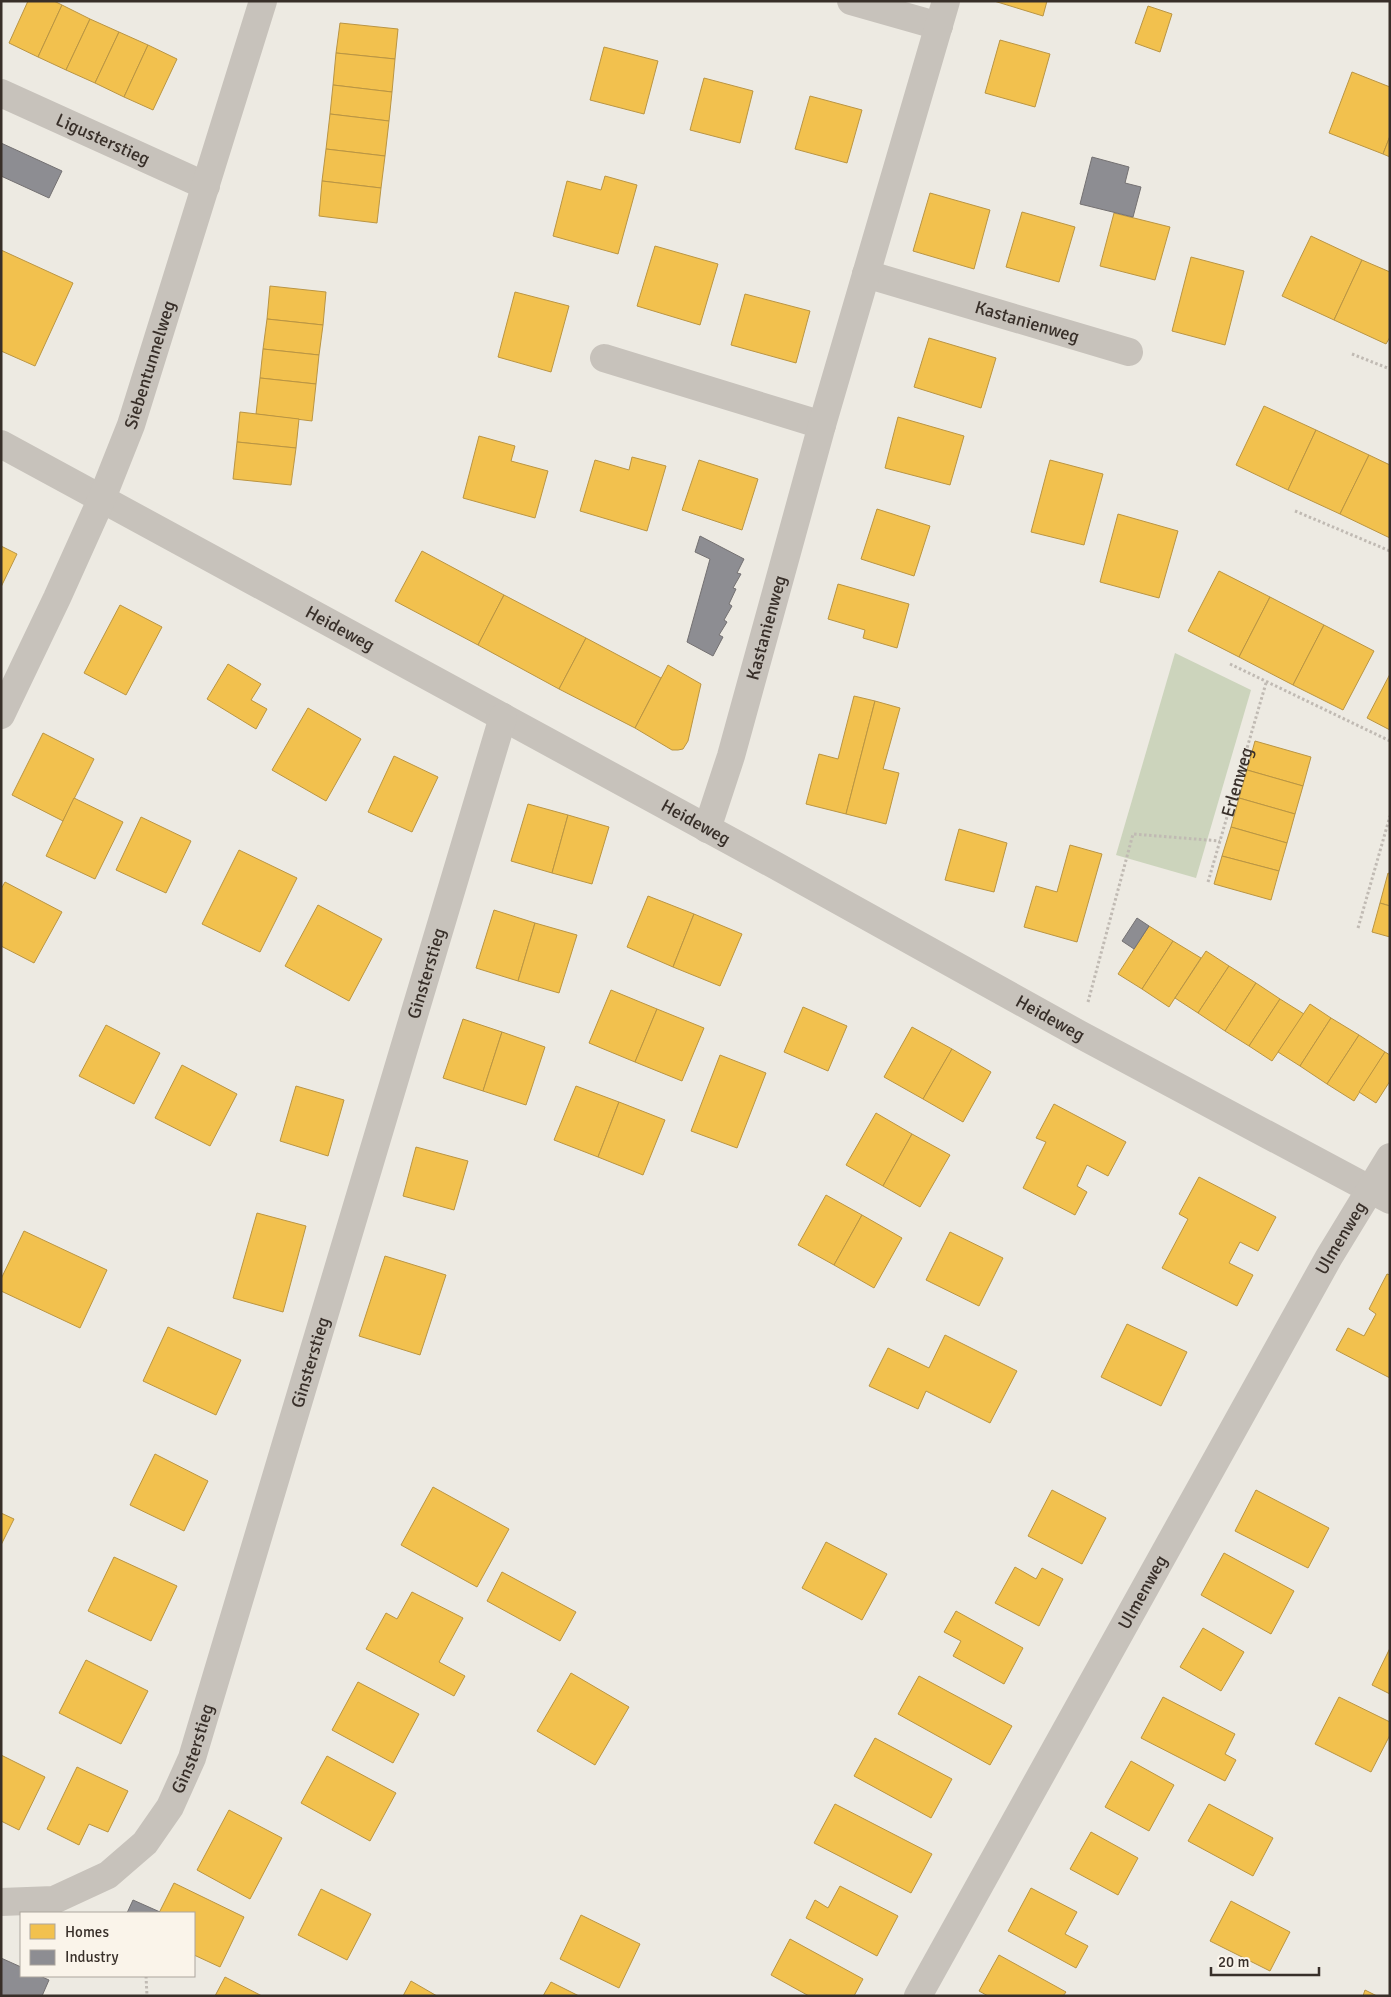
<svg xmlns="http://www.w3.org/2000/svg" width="1391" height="1997" viewBox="0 0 1391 1997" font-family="Signika,sans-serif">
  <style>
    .green { fill: #ccd4bc }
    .homes { fill: #f2c14e; stroke: #ba9543 }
    .industry { fill: #8d8d92; stroke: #747172 }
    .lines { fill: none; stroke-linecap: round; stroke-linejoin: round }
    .path { stroke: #c0bab3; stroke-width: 3; stroke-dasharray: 2.5 2.5; stroke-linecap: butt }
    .street { stroke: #c7c2bb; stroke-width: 28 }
    .labels { text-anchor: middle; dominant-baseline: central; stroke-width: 5; stroke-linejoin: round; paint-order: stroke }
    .street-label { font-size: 18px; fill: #382f29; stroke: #faf4ea }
  </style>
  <rect width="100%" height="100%" fill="#edeae2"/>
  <polygon class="green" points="1175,653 1251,690 1196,878 1116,855"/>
  <g class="homes">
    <polygon points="28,1 54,1 62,5 38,57 9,43"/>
    <polygon points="994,1 1047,1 1043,16"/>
    <polygon points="62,5 90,19 66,70 38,57"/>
    <polygon points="1148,6 1172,14 1160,52 1135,43"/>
    <polygon points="90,19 119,32 95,83 66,70"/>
    <polygon points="340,23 398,29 395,59 336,53"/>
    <polygon points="119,32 148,45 124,97 95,83"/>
    <polygon points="1000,40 1050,54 1035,107 985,93"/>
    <polygon points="148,45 177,59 153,110 124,97"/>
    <polygon points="604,47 658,61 644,114 590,100"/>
    <polygon points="336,53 395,59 392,92 333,85"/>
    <polygon points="1352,72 1390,87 1390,136 1383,154 1329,133"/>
    <polygon points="704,78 753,91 740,143 690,130"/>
    <polygon points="333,85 392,92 389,121 330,114"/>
    <polygon points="810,96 862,110 847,163 795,149"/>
    <polygon points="330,114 389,121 385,156 326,149"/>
    <polygon points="1390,136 1390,157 1383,154"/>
    <polygon points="326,149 385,156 381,188 322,181"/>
    <polygon points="605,176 637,185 618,254 553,236 567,181 601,190"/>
    <polygon points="322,181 381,188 377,223 319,216"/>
    <polygon points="930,193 990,210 974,269 913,251"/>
    <polygon points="1022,212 1075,227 1059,282 1006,267"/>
    <polygon points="1114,213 1170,227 1155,280 1100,266"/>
    <polygon points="1311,236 1362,260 1334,320 1282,296"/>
    <polygon points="655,246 718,264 700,325 637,306"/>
    <polygon points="1,250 73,283 35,366 1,351"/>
    <polygon points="1191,257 1244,271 1225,345 1172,331"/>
    <polygon points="1362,260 1390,272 1390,337 1386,344 1334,320"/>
    <polygon points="270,286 326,292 323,325 267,319"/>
    <polygon points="515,292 569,306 551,372 498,357"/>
    <polygon points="745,294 810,311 796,363 731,345"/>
    <polygon points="267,319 323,325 319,355 263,349"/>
    <polygon points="929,338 996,358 981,408 914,387"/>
    <polygon points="263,349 319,355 316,384 260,378"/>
    <polygon points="260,378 316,384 312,421 256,414"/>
    <polygon points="1264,406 1316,430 1288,490 1236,465"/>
    <polygon points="240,412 299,419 296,448 237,442"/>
    <polygon points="898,417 964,436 950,485 885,468"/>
    <polygon points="1316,430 1369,455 1340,514 1288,490"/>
    <polygon points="479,436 515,446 511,461 548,471 535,518 463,498"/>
    <polygon points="237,442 296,448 291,485 233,479"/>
    <polygon points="1369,455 1390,465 1390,538 1340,514"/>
    <polygon points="632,457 666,466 647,531 580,511 595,460 629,470"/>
    <polygon points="699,460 758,479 742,530 682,510"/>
    <polygon points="1050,460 1103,474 1084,545 1031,532"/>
    <polygon points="877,509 930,526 914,576 861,559"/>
    <polygon points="1118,514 1178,531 1159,598 1100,582"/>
    <polygon points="1,546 17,554 1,587"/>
    <polygon points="422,551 504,595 478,645 395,601"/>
    <polygon points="1219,571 1270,597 1239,657 1188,631"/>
    <polygon points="838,584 909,604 897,648 863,638 865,630 828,619"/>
    <polygon points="504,595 586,638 559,689 478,645"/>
    <polygon points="1270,597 1324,625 1293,685 1239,657"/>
    <polygon points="120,605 162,627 126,695 84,673"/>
    <polygon points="1324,625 1374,651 1343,710 1293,685"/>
    <polygon points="586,638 661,678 635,728 559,689"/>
    <polygon points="228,664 261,684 251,700 267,709 256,729 207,699"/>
    <polygon points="668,665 701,684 688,741 683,749 678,750 672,750 635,728"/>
    <polygon points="1390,674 1390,730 1367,718"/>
    <polygon points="854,696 875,701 846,814 806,804 819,754 838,759"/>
    <polygon points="875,701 900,708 883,769 899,773 886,824 846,814"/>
    <polygon points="308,708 361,739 326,801 272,770"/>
    <polygon points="43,733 94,759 63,821 12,795"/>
    <polygon points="1255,741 1311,757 1303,786 1247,770"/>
    <polygon points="394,756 438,777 412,832 368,812"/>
    <polygon points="1247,770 1303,786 1295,814 1239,798"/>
    <polygon points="74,798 123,822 95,879 46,856"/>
    <polygon points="1239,798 1295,814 1287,843 1231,827"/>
    <polygon points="528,804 568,815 552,873 511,861"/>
    <polygon points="568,815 609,827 592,884 552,873"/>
    <polygon points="141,817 191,841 166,893 116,870"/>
    <polygon points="1231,827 1287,843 1279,871 1222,856"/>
    <polygon points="959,829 1007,843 994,892 945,880"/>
    <polygon points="1070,845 1102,854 1077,942 1024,927 1036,886 1057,892"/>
    <polygon points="239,850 297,878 260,952 202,924"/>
    <polygon points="1222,856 1279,871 1271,900 1214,884"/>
    <polygon points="1388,873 1390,874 1390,906 1380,903"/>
    <polygon points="5,882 62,912 34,963 1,946 1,889"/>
    <polygon points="648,896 694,914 673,967 627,947"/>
    <polygon points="1380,903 1390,906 1390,937 1372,932"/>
    <polygon points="318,905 382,939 349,1001 285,966"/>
    <polygon points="494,910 535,923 518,981 476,968"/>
    <polygon points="694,914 742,934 720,986 673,967"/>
    <polygon points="535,923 577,935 559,993 518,981"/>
    <polygon points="1149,926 1173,941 1142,989 1118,974"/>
    <polygon points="1173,941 1201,958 1169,1007 1142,989"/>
    <polygon points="1206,951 1229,966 1198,1013 1175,998"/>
    <polygon points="1229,966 1256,983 1225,1031 1198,1013"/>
    <polygon points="1256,983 1280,999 1249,1046 1225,1031"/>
    <polygon points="611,990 657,1009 635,1062 589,1043"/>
    <polygon points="1280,999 1304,1014 1272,1061 1249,1046"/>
    <polygon points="1310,1004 1331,1018 1300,1066 1278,1052"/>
    <polygon points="803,1007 847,1026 828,1071 784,1052"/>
    <polygon points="657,1009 704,1028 682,1081 635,1062"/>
    <polygon points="1331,1018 1359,1035 1327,1084 1300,1066"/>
    <polygon points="463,1019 502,1032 483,1091 443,1078"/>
    <polygon points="106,1025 160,1053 134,1104 79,1076"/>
    <polygon points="912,1027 952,1049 923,1099 884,1077"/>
    <polygon points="502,1032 545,1047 526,1105 483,1091"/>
    <polygon points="1359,1035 1385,1052 1354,1101 1327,1084"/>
    <polygon points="952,1049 991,1072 963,1122 923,1099"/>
    <polygon points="1385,1052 1390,1055 1390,1081 1376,1103 1359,1092"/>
    <polygon points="720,1055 766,1073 737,1148 691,1131"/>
    <polygon points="182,1065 237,1094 210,1146 155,1118"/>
    <polygon points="296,1086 344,1100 328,1156 280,1141"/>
    <polygon points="576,1086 619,1102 598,1157 554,1140"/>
    <polygon points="619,1102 665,1120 643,1175 598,1157"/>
    <polygon points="1054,1104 1126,1142 1108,1176 1087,1165 1077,1186 1087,1192 1075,1215 1023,1188 1046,1142 1036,1138"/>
    <polygon points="876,1113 912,1134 883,1186 846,1165"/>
    <polygon points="912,1134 950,1155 920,1207 883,1186"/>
    <polygon points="416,1147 468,1161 454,1210 403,1196"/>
    <polygon points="1199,1177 1276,1217 1258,1251 1240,1242 1229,1263 1253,1275 1237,1306 1162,1268 1188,1219 1179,1214"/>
    <polygon points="826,1195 862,1215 834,1265 798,1245"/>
    <polygon points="257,1213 306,1226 283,1312 233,1298"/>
    <polygon points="862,1215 902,1238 874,1288 834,1265"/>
    <polygon points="24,1231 107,1270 80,1328 1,1291 1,1279"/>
    <polygon points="950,1232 1003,1258 979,1306 926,1280"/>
    <polygon points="385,1256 446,1275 420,1355 359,1336"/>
    <polygon points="1387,1274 1390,1275 1390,1378 1336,1350 1348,1328 1364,1336 1376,1314 1369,1309"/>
    <polygon points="1127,1324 1187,1352 1161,1406 1101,1377"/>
    <polygon points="168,1327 241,1360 216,1415 143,1381"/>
    <polygon points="945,1335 1017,1371 990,1423 926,1391 918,1409 869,1386 888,1348 929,1368"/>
    <polygon points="155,1454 208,1481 184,1531 130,1505"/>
    <polygon points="433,1487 509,1529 477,1587 401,1545"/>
    <polygon points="1052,1490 1106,1518 1082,1564 1028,1536"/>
    <polygon points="1256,1490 1329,1528 1308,1568 1235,1531"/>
    <polygon points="1,1513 14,1519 1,1545"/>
    <polygon points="826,1542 887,1574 862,1620 802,1588"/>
    <polygon points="1224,1553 1294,1591 1271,1634 1201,1595"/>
    <polygon points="114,1557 177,1586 151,1641 88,1611"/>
    <polygon points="1015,1567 1036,1579 1042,1568 1063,1579 1039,1626 995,1603"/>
    <polygon points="502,1572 576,1612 560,1641 487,1601"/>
    <polygon points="412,1592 463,1618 439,1662 465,1676 454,1696 366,1649 386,1613 397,1619"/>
    <polygon points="956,1611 1023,1648 1004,1684 953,1656 961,1641 944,1632"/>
    <polygon points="1203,1628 1244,1652 1221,1691 1180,1667"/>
    <polygon points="1390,1648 1390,1694 1372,1685"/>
    <polygon points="86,1660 148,1691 121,1744 59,1713"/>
    <polygon points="571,1673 629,1707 595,1765 537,1731"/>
    <polygon points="919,1676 1012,1726 990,1765 898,1714"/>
    <polygon points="358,1682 419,1714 393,1763 332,1730"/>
    <polygon points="1163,1697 1235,1734 1225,1754 1236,1760 1225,1781 1141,1738"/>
    <polygon points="1339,1697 1390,1722 1390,1735 1371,1772 1315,1744"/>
    <polygon points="875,1738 952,1779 931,1818 854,1776"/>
    <polygon points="1,1755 45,1777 19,1830 1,1821"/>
    <polygon points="327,1756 396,1793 370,1841 301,1803"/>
    <polygon points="1131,1761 1174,1785 1149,1831 1105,1807"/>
    <polygon points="77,1767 128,1791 108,1832 89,1824 79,1845 47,1829"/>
    <polygon points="835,1804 932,1854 911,1893 814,1843"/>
    <polygon points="1209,1804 1273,1838 1253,1876 1188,1841"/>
    <polygon points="229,1810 282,1838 250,1899 197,1870"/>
    <polygon points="1091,1832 1138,1858 1118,1895 1070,1869"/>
    <polygon points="174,1883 244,1917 220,1967 194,1955 194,1913 159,1913"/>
    <polygon points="840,1886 898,1916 877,1956 806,1918 815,1900 828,1908"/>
    <polygon points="1031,1888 1077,1912 1065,1934 1088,1946 1076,1968 1008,1931"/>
    <polygon points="321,1889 371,1914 347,1960 298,1935"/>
    <polygon points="1231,1901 1290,1932 1270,1971 1210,1941"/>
    <polygon points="581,1915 640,1944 619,1988 560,1959"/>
    <polygon points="790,1939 863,1979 854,1996 809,1996 771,1975"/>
    <polygon points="999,1955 1066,1992 1063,1996 988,1996 979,1991"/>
    <polygon points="225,1977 262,1996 215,1996"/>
    <polygon points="411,1981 437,1996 403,1996"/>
    <polygon points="551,1982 579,1996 543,1996"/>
    <polygon points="1365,1990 1377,1996 1363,1996"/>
  </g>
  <g class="industry">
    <polygon points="1,143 62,171 49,198 1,176"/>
    <polygon points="1092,157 1129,167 1125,183 1141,187 1133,217 1080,204"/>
    <polygon points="700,536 744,559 737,573 741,574 733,588 736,589 729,604 732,606 724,620 727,622 719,635 723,637 713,656 687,642 710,559 695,552"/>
    <polygon points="1137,918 1149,926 1134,949 1122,941"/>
    <polygon points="133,1900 160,1912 127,1913"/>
    <polygon points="1,1958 21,1967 21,1976 40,1976 49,1980 42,1996 1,1996"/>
  </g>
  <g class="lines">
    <g class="path">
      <polyline points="1352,354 1390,369"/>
      <polyline points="1295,511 1390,551"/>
      <polyline points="1230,664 1390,741"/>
      <path id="s1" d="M1208 882 1266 683"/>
      <polyline points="1358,928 1390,816"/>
      <polyline points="1088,1002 1133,834 1220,841"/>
      <polyline points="146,1976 147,1996"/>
    </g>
    <g class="street">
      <polyline points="851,1 939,26"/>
      <path id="s2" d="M1 93 206 186"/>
      <path id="s3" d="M866 274 1129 352"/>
      <polyline points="604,358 822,425"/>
      <path id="s4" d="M1 444 771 863 1079 1034 1390 1200"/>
      <path id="s5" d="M1 715 57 598 102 498 131 425 263 1"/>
      <path id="s6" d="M707 829 731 756 822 425 946 1"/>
      <path id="s7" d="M1 1902 54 1900 108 1875 145 1843 170 1807 192 1758 503 717"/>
      <path id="s8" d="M918 1996 1329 1257 1390 1157"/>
    </g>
  </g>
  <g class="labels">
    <g class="street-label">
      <text stroke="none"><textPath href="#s2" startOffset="112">Ligusterstieg</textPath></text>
      <text stroke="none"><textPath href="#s3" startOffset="168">Kastanienweg</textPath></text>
      <text stroke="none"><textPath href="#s5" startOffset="381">Siebentunnelweg</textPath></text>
      <text stroke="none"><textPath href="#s6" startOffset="210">Kastanienweg</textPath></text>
      <text stroke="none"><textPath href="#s4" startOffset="386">Heideweg</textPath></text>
      <text stroke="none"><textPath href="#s1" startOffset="104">Erlenweg</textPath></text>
      <text stroke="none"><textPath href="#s4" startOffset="791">Heideweg</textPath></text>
      <text stroke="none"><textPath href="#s7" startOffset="1078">Ginsterstieg</textPath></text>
      <text stroke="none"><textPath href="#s4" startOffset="1196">Heideweg</textPath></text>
      <text stroke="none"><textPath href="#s8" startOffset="868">Ulmenweg</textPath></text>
      <text stroke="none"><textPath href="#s7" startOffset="672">Ginsterstieg</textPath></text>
      <text stroke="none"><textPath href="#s8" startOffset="462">Ulmenweg</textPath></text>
      <text stroke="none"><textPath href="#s7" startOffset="268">Ginsterstieg</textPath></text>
    </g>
  </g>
  <rect width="1391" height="1997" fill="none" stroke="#382f29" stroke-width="5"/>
  <rect x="20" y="1912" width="175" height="65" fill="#faf4ea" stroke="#aca59d"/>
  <rect x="30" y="1924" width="25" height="15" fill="#f2c14e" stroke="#aca59d"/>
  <text x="65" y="1937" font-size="15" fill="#382f29">Homes</text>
  <rect x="30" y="1950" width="25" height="15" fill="#8d8d92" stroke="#aca59d"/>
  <text x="65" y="1962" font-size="15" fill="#382f29">Industry</text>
  <path d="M1211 1967v8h108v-8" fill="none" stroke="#382f29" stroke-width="2.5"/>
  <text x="1218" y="1967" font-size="15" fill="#382f29" stroke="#faf4ea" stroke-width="4" paint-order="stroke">20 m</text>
</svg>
